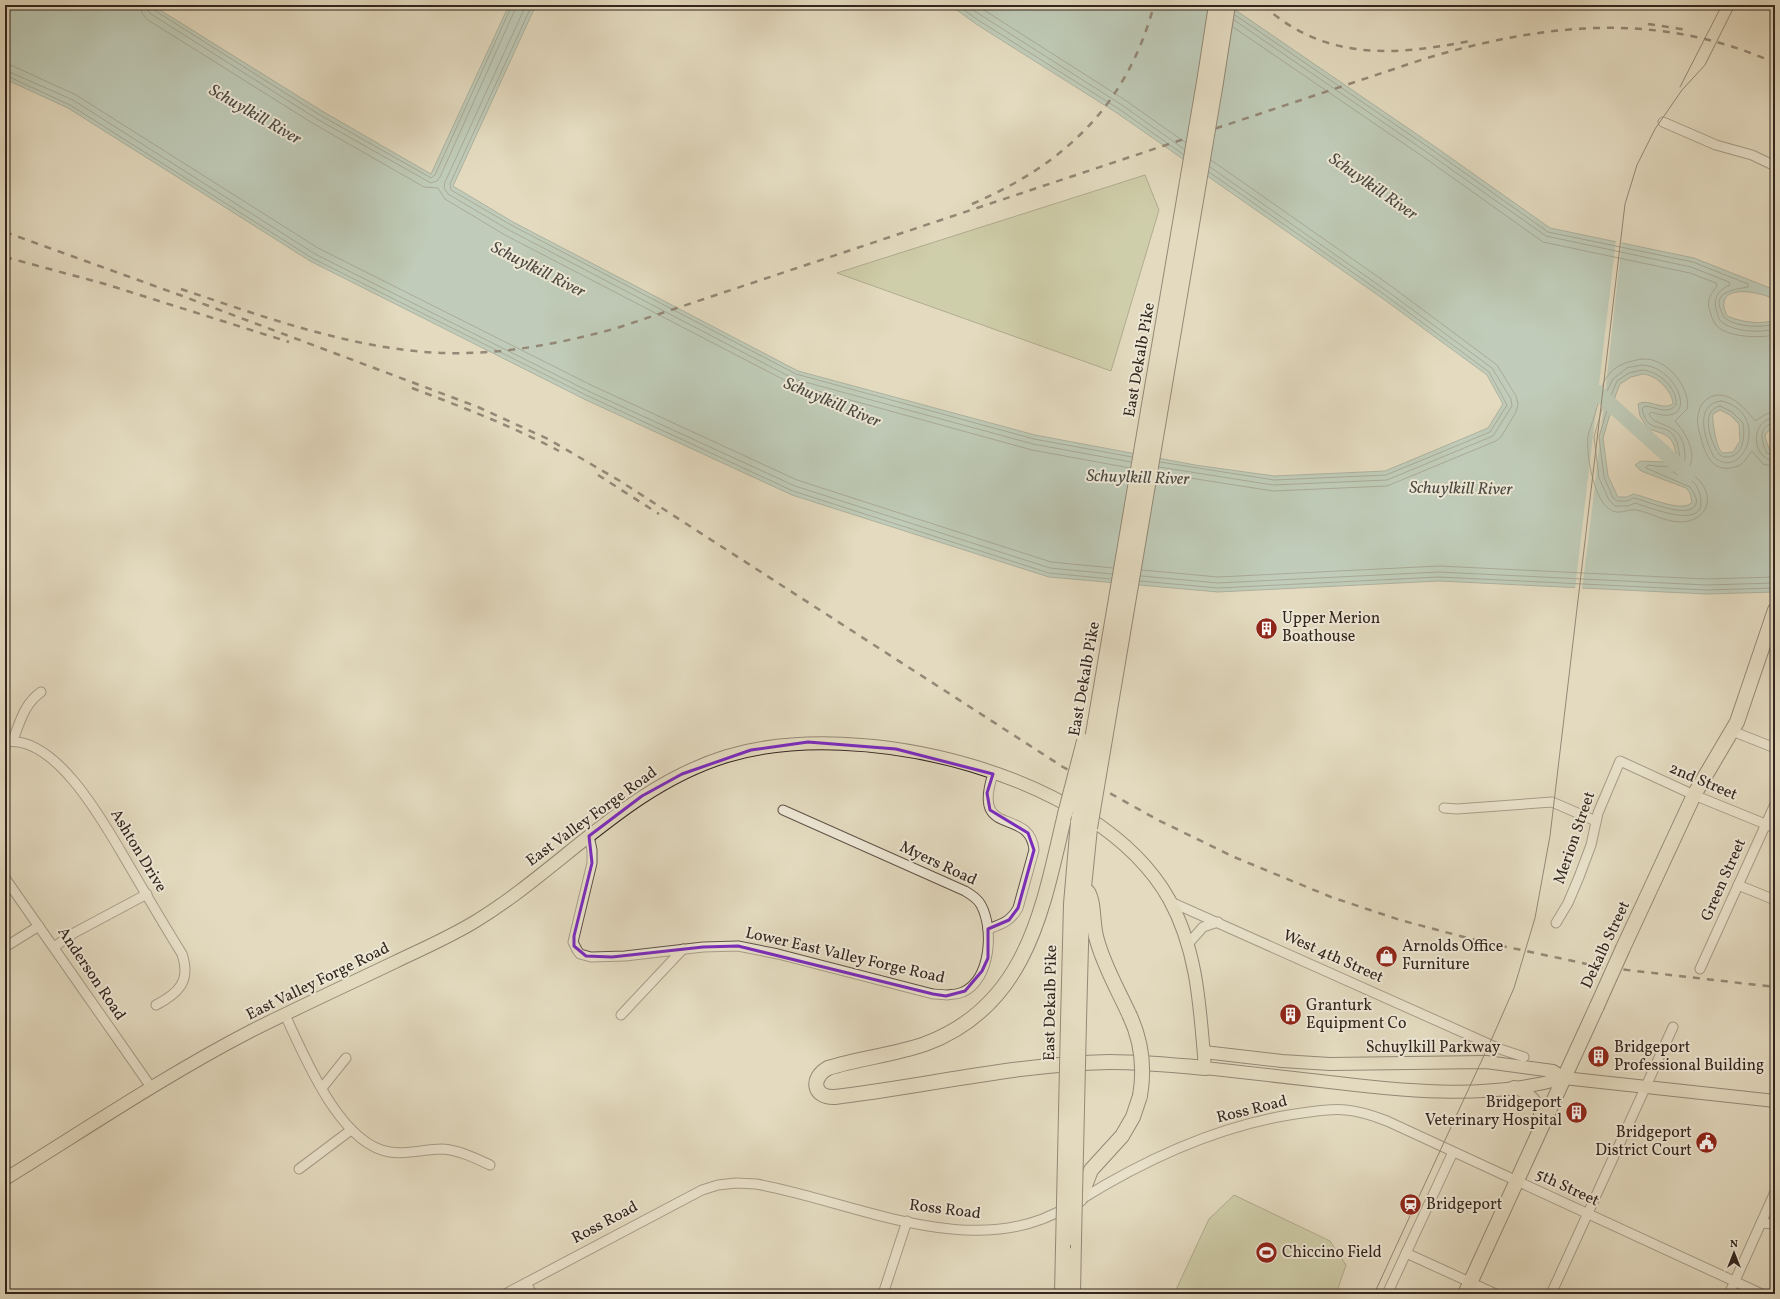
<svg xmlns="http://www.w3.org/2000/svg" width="1780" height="1299" viewBox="0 0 1780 1299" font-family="Vollkorn,serif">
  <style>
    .green { fill: #b5bf91; stroke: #747258 }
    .water { fill: #95bbb2; stroke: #6e7f77; fill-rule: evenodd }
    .pier { fill: #e3dabf }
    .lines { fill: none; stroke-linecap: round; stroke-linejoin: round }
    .shore { stroke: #647068; stroke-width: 1 }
    .river { stroke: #95bbb2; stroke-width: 15 }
    .minor-casing { stroke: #5f5246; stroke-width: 11 }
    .major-casing { stroke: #33251e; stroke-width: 14 }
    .highway-casing { stroke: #33251e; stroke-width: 16 }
    .minor { stroke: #ede7d5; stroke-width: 9 }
    .major { stroke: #e3dabf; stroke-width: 12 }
    .highway { stroke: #e3dabf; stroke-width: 14 }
    .tram { stroke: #33251e; stroke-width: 1 }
    .rail { stroke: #33251e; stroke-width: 2.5; stroke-dasharray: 7 7; stroke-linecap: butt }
    .highway-bridge-casing { stroke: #33251e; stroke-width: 16; stroke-linecap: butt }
    .highway-bridge { stroke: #e3dabf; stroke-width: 14 }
    .marked { fill: none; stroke: #7b2cbf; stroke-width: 3; stroke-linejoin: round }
    .labels { text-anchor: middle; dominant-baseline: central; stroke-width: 4; stroke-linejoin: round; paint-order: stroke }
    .street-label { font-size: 16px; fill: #33251e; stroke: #ede7d5 }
    .poi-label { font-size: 16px; fill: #33251e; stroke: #ede7d5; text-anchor: start }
    .water-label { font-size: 17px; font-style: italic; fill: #4c4a43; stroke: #ede7d5 }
  </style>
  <rect width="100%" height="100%" fill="#e3dabf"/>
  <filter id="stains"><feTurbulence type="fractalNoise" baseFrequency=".005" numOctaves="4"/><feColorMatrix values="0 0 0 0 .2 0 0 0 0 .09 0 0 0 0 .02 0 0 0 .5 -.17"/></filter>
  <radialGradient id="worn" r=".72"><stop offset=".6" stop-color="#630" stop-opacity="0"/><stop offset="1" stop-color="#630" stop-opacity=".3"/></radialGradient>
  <g class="green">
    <polygon points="1145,175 1159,210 1111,371 837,273"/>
    <polygon points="1234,1195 1330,1241 1346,1265 1336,1294 1174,1294 1209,1219"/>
  </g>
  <path class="water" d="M5 5H152L322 111 431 174 509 5H536L453 186 513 222 798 371 1035 435 1195 465 1274 476 1385 471 1488 428 1503 404 1487 375 1382 298 1117 113 976 24 950 5H1228L1434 146 1550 228 1694 258 1775 290V300C1765 293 1725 284 1724 303 1723 307 1726 312 1727 316 1742 322 1760 325 1775 320V426L1766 433 1765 438 1770 450 1775 453V592L1706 594 1439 581 1218 592 1049 577 792 495 584 399 310 261 68 108 5 79ZM1643 374C1656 375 1672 390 1673 404 1662 411 1649 398 1638 404L1640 416 1648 429C1669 435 1673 436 1677 458L1666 462 1641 461 1635 465 1641 471 1686 488 1690 493 1692 502C1683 514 1646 496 1633 494L1627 497H1618L1608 476 1603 438 1616 394 1620 384 1631 377ZM1720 410 1730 415 1739 424 1740 441 1733 452C1730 452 1725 453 1723 453 1716 450 1712 420 1713 414Z"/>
  <polygon class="pier" points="1616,240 1622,241 1594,493 1582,590 1575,589"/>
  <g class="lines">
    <g class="shore">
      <polyline points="140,5 142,13 148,20 314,124 424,187 438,188 445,199 505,235 792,384 1032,450 1130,468"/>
      <polyline points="146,5 147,10 151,14 317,119 431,183 437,181 440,177 517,5"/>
      <polyline points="151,5 154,10 320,115 431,178 435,175 512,5"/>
      <polyline points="526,5 445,182 444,188 448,194 509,230 794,379 1033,444 1131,462"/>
      <polyline points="532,5 450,184 451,190 511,225 796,374 1034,439 1132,457"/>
      <polyline points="957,5 978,20 1119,109 1184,155"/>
      <polyline points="965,5 1122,105 1184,149"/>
      <polyline points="976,5 1125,100 1186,143"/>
      <path d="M1235 15 1431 149 1548 232 1693 262 1748 284V287C1737 289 1714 291 1720 308 1722 312 1723 317 1726 319 1737 327 1763 328 1775 324"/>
      <path d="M1234 20 1428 153 1546 236 1691 267 1729 282 1730 285C1718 290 1712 299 1717 312 1718 316 1719 321 1723 323 1736 332 1760 333 1775 329"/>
      <path d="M1233 27 1425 158 1543 242 1690 273 1716 283 1717 286C1711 293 1706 301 1710 311 1711 316 1713 321 1716 325 1727 338 1760 338 1775 335"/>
      <polyline points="5,64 13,66 76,95 318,248 591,385 797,480 1051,562 1113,568"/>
      <polyline points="5,70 73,100 315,254 588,391 795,486 1050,568 1112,574"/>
      <polyline points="5,75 70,105 312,258 586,395 793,491 1049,573 1111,579"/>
      <path d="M1642 359C1647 359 1651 359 1655 361 1672 366 1691 391 1687 409L1675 421C1684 431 1695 448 1691 463 1690 466 1688 469 1687 471 1691 474 1695 476 1699 480 1716 499 1706 521 1681 522 1665 522 1651 513 1637 510 1627 508 1618 517 1608 508 1593 496 1586 454 1588 436 1590 426 1595 417 1597 407 1600 396 1601 382 1610 373 1618 364 1630 361 1642 359Z"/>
      <path d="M1642 365C1679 366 1702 430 1651 412L1649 414C1655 430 1686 418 1685 460L1682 465 1673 472C1679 477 1687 477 1693 482 1698 486 1701 495 1701 502 1702 530 1646 506 1635 503L1628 506H1615L1609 500 1599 478 1594 437 1607 391 1613 379 1627 368Z"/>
      <path d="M1643 370C1658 371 1678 388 1676 405 1668 415 1655 407 1645 406L1642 409C1648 436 1664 421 1674 436 1678 442 1679 451 1680 458 1677 470 1658 466 1648 465L1646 468 1690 487C1693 491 1698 499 1696 504 1690 521 1645 500 1634 498L1627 501H1617L1613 498 1604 477 1599 437 1612 393 1617 381 1629 373Z"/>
      <path d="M1721 401C1772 412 1744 483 1714 457 1705 441 1693 404 1721 401Z"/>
      <path d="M1720 406 1732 412 1743 423C1745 436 1744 455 1728 457 1724 457 1722 457 1719 454 1711 443 1699 410 1720 406Z"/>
      <path d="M1775 412 1766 414 1755 421C1745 408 1726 386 1707 399 1703 402 1700 406 1699 411 1696 421 1698 428 1701 438 1706 457 1714 475 1738 466 1745 463 1747 456 1752 451L1763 464 1775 467"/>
      <path d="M1775 418C1749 419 1751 460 1775 461"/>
      <path d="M1775 423C1757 425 1761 442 1767 453L1775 456"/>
      <polyline points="1160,462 1274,480 1386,475 1490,432 1507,405 1489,372 1385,295 1209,172"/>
      <polyline points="1159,467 1273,485 1387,480 1493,436 1512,406 1511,399 1492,368 1387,291 1210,167"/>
      <polyline points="1158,473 1273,491 1387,486 1496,441 1501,437 1516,412 1518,404 1516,396 1497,365 1391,286 1211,160"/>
      <polyline points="1142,570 1218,577 1439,566 1706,579 1775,577"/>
      <polyline points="1141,576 1218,583 1439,572 1706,585 1775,583"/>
      <polyline points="1140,581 1218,588 1439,577 1706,590 1775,588"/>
    </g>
    <polyline class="river" points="1597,392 1688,474"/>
    <defs>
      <g id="minor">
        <polyline points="1663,122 1716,145 1752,155 1775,166"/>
        <polyline points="1732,731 1775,748"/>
        <path d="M13 740C20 722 24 704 41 692"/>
        <path d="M5 742C57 733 108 830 130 867 147 896 164 925 182 954 191 981 179 993 156 1005"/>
        <polyline points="1444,808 1457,809 1552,802 1596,821"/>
        <path d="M589 836 592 850V863L573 942 577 950 580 954 591 957 625 956 703 947 738 946 778 954 933 994C944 995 953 996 963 992 991 979 994 929 981 905 978 899 972 895 965 891L783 810"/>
        <polyline points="5,878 151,1087"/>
        <polyline points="1738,885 1775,900"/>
        <polyline points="1171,902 1500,1049 1524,1057"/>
        <polyline points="1556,923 1568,903 1579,877 1591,845 1598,813 1620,761 1694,795 1775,828"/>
        <path d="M988 929C1002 924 1011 921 1018 908L1034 850C1030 806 971 840 993 774"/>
        <polyline points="1188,944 1203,927 1218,922"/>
        <polyline points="5,947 39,926"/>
        <polyline points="54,947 74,933 147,894"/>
        <polyline points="1700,969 1775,804"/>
        <path d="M285 1015C304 1055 340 1145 390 1152 407 1155 425 1149 442 1149 459 1150 475 1158 490 1165"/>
        <polyline points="621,1015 683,949"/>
        <polyline points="322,1088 346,1058"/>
        <polyline points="299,1169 351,1130"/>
        <path d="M1080 1200C1146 1159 1217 1126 1295 1114 1312 1112 1329 1108 1346 1110 1360 1111 1374 1116 1387 1121L1762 1294"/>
        <polyline points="1761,1223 1775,1224"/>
        <polyline points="1406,1253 1496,1294"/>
        <polyline points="526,1283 532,1294"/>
        <path d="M505 1294 702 1190 718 1185 736 1183 756 1184C853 1201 973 1264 1067 1207"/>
        <polyline points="883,1294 907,1221"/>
        <polyline points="1387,1294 1453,1152"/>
        <polyline points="1551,1294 1673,1027"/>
        <polyline points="1729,1294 1775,1192"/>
      </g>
      <g id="major">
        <polyline points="1204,1052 1282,1061 1330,1064 1486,1062 1553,1071 1564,1078"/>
        <path d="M1514 1087C1533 1094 1540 1105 1542 1124"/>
        <path d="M5 1179C86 1129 166 1075 251 1031 299 1007 347 985 395 962 422 949 450 937 476 921 561 869 628 786 727 756 859 716 1098 773 1169 899 1198 951 1200 1010 1205 1068 1250 1073 1294 1078 1338 1083 1413 1092 1490 1099 1564 1078L1775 1101"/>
      </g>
      <g id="highway">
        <polyline points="1205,76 1216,5"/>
        <polyline points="1216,82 1228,5"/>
        <path d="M1065 814C1043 907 1028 1006 925 1044 893 1055 860 1058 828 1068 810 1078 813 1098 835 1097 926 1086 1017 1064 1109 1062 1141 1062 1173 1065 1205 1068"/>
        <path d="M1088 892C1095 904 1092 926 1097 940 1104 966 1118 990 1129 1014"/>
        <polyline points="1623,948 1694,795 1737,722 1775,610"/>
        <polyline points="1079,1021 1082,907 1090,828"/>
        <polyline points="1068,1022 1071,904 1078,822"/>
        <polyline points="1080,1199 1091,1170 1122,1136 1133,1117 1140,1096"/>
        <polyline points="1062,1294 1063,1248"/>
        <polyline points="1073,1294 1074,1239"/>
        <polyline points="1465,1294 1597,1006"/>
      </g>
    </defs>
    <use href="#minor" class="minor-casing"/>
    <use href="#major" class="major-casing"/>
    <use href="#highway" class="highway-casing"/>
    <use href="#minor" class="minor"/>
    <use href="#major" class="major"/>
    <use href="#highway" class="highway"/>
    <g class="tram">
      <polyline points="1680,87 1722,5"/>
      <polyline points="1374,1294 1493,1036 1514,988 1535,918 1550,836 1625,204 1637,165 1655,129 1682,90 1705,65 1735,5"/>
    </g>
    <g class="rail">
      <path d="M1263 5C1324 61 1394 56 1470 41"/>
      <polyline points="1648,24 1688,30"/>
      <path d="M972 204C1065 164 1127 105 1154 5"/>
      <polyline points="5,232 177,294 478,407 548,439 620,481 1063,767 1158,820 1234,857 1331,897 1400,920 1479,941 1601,967 1775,987"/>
      <polyline points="5,257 105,284 289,342"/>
      <path d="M181 289C264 317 352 349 441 353 501 355 559 344 617 328L1427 58C1546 23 1659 11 1775 63"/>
      <path d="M412 388C462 407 512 426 559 451"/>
      <polyline points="598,475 659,514"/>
    </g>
    <defs>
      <g id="highway-bridge">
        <polyline points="1065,814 1084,741"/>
        <polyline points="1078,822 1205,76"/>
        <polyline points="1090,828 1216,82"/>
        <polyline points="1597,1006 1623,948"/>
        <path d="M1129 1014C1142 1041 1145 1067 1140 1096"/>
        <polyline points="1074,1239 1079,1021"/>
        <polyline points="1063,1248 1068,1022"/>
      </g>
    </defs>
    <use href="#highway-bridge" class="highway-bridge-casing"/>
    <use href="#highway-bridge" class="highway-bridge"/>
  </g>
  <path d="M0 0H1780V1299H0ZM808 742 896 749 993 774 987 793 990 810 1028 833 1034 850 1018 908 1009 920 988 929V958L982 971 965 991 946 996 933 994 738 946 703 947 612 957 586 956 574 946V936L592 863 589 836 642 796 682 774 751 750Z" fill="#e3dabf" fill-opacity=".55" fill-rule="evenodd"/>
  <path class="marked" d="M808 742 896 749 993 774 987 793 990 810 1028 833 1034 850 1018 908 1009 920 988 929V958L982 971 965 991 946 996 933 994 738 946 703 947 612 957 586 956 574 946V936L592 863 589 836 642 796 682 774 751 750Z"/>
  <defs>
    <symbol id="building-disc" viewBox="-11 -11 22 22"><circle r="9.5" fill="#8f2418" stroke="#ede7d5"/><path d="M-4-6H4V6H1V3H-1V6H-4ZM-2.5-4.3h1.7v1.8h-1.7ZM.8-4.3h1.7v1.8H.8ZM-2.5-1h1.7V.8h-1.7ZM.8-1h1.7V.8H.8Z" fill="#fff"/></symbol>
    <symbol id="shop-disc" viewBox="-11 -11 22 22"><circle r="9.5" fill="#8f2418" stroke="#ede7d5"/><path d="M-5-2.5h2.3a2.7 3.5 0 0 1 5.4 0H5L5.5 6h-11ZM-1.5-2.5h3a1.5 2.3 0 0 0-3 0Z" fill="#fff"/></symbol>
    <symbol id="civic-disc" viewBox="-11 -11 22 22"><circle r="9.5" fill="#8f2418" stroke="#ede7d5"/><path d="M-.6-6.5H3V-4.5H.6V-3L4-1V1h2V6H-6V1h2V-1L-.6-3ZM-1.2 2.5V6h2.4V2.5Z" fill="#fff"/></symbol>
    <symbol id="station-disc" viewBox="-11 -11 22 22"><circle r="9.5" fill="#8f2418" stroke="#ede7d5"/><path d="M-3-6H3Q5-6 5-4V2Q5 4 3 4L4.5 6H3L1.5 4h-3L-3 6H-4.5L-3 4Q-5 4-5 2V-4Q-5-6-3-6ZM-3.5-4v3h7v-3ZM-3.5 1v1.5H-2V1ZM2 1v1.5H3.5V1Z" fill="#fff"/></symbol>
    <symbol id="stadium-disc" viewBox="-11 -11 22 22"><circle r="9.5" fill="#8f2418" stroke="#ede7d5"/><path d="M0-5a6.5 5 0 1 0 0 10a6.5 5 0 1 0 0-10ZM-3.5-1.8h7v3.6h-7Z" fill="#fff"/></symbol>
  </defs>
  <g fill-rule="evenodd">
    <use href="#building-disc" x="1254" y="616" width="25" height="25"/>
    <use href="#shop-disc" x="1374" y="944" width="25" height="25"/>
    <use href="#building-disc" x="1278" y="1002" width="25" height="25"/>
    <use href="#building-disc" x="1586" y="1044" width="25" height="25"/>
    <use href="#building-disc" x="1564" y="1100" width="25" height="25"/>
    <use href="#civic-disc" x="1694" y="1130" width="25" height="25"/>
    <use href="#station-disc" x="1398" y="1192" width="25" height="25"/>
    <use href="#stadium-disc" x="1254" y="1240" width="25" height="25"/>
  </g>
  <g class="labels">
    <g class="street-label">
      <text transform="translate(1140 360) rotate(-80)">East Dekalb Pike</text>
      <text transform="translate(1085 679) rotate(-80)">East Dekalb Pike</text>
      <text transform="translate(1703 782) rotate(23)">2nd Street</text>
      <text transform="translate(592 817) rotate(-36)">East Valley Forge Road</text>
      <text transform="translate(1575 838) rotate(-71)">Merion Street</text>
      <text transform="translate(138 851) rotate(59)">Ashton Drive</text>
      <text transform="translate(938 864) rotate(25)">Myers Road</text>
      <text transform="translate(1724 880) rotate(-66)">Green Street</text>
      <text transform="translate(1606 945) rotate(-65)">Dekalb Street</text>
      <text transform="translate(845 956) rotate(13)">Lower East Valley Forge Road</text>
      <text transform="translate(1333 957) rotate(24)">West 4th Street</text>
      <text transform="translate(91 974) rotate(56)">Anderson Road</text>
      <text transform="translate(318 982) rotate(-26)">East Valley Forge Road</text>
      <text transform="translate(1051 1003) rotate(-89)">East Dekalb Pike</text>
      <text x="1433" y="1048">Schuylkill Parkway</text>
      <text transform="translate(1252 1110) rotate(-14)">Ross Road</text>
      <text transform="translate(1567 1188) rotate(25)">5th Street</text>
      <text transform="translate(945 1210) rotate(7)">Ross Road</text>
      <text transform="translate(605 1223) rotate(-28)">Ross Road</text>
    </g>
    <g class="poi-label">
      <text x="1282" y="619">Upper Merion<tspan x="1282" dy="18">Boathouse</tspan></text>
      <text x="1402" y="947">Arnolds Office<tspan x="1402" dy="18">Furniture</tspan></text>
      <text x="1306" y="1006">Granturk<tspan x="1306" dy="18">Equipment Co</tspan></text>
      <text x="1614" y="1048">Bridgeport<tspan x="1614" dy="18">Professional Building</tspan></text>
      <text x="1562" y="1103" text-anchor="end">Bridgeport<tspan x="1562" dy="18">Veterinary Hospital</tspan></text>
      <text x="1692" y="1133" text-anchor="end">Bridgeport<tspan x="1692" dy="18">District Court</tspan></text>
      <text x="1426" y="1205">Bridgeport</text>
      <text x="1282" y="1253">Chiccino Field</text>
    </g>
    <g class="water-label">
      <text transform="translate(255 115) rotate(30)">Schuylkill River</text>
      <text transform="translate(1373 187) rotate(35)">Schuylkill River</text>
      <text transform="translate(538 270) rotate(27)">Schuylkill River</text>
      <text transform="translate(832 403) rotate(23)">Schuylkill River</text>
      <text transform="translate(1138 478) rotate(2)">Schuylkill River</text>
      <text transform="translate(1461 489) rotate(1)">Schuylkill River</text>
    </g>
  </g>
  <rect width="1780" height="1299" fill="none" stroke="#e3dabf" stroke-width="20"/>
  <rect x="6" y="6" width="1768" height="1287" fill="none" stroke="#33251e" stroke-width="2"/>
  <rect x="10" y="10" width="1760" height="1279" fill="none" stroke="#33251e"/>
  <g transform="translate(1734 1253)" stroke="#ede7d5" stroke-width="3" paint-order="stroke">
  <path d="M0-3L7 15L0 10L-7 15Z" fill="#33251e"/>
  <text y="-6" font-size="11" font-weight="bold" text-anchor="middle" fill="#33251e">N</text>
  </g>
  <rect width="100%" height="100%" filter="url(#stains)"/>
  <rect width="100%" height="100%" fill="url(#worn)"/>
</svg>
